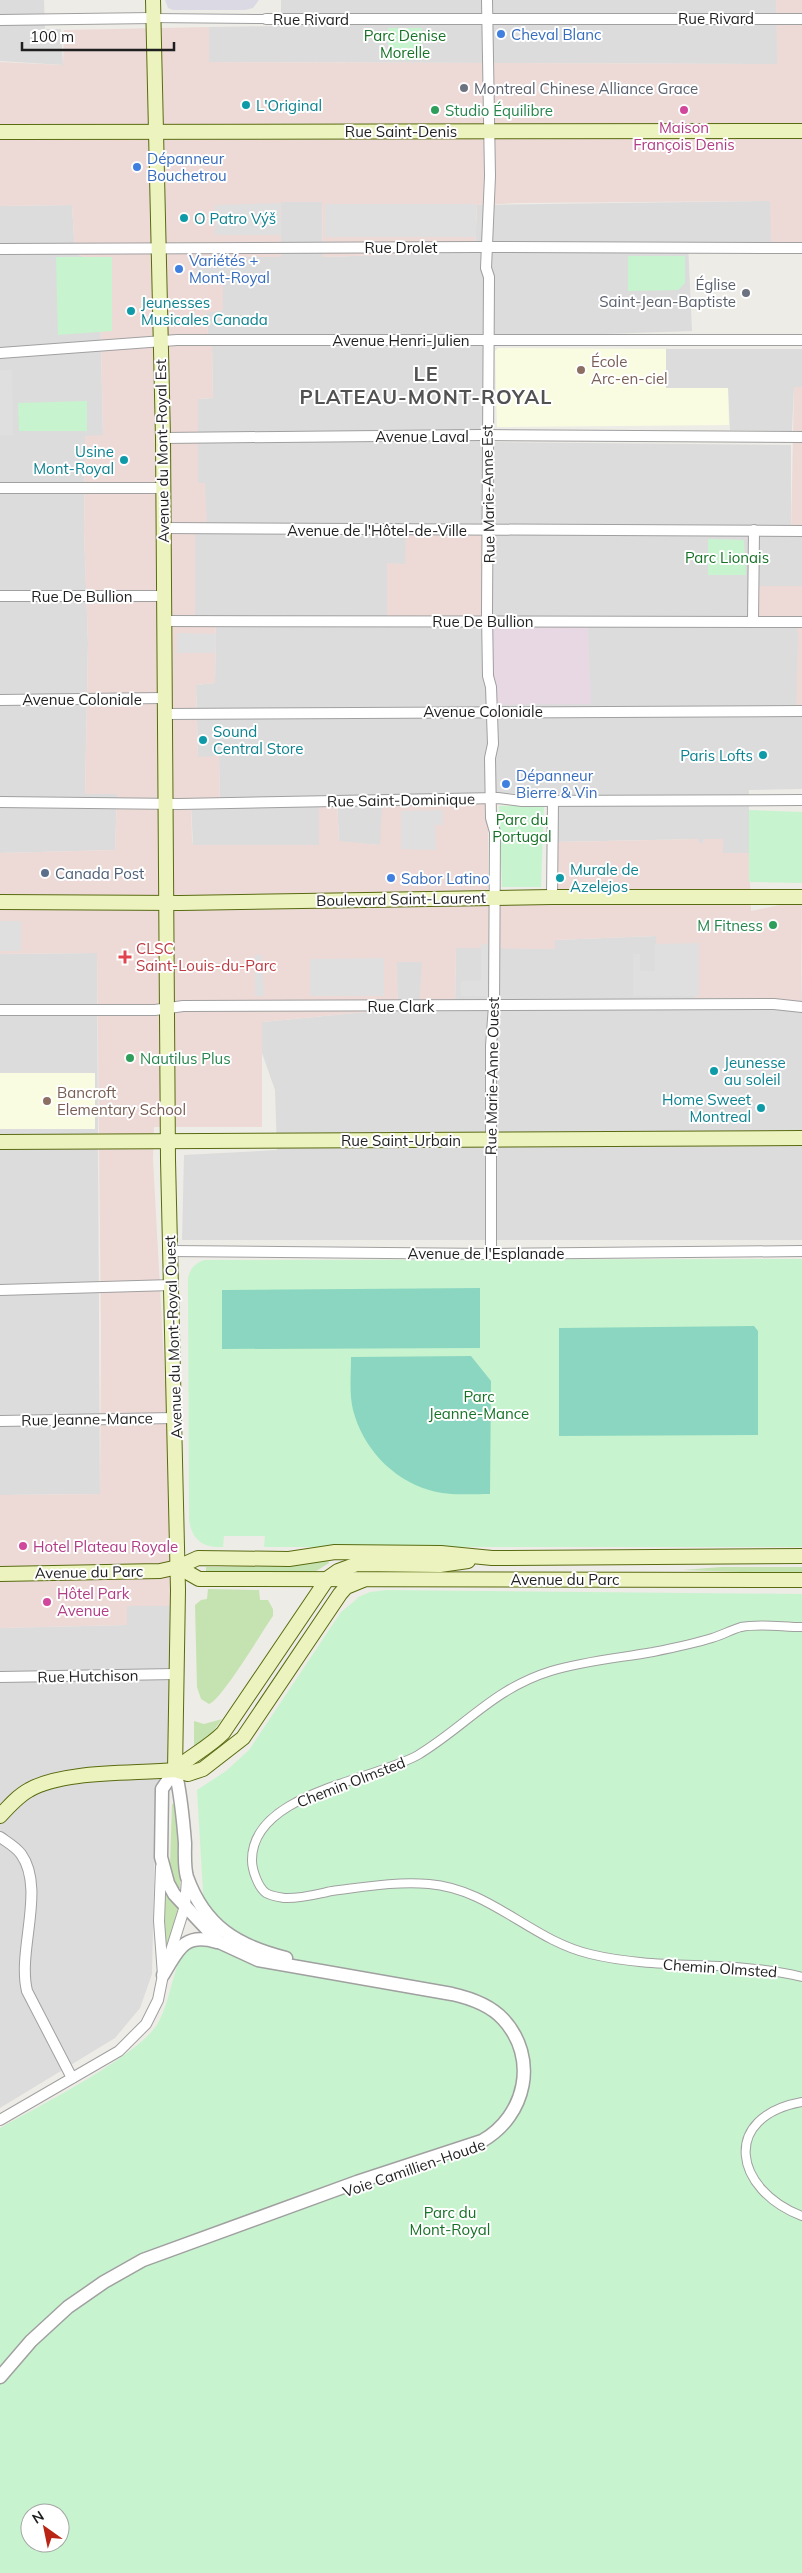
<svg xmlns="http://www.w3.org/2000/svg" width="802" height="2573" viewBox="0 0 802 2573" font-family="Mulish,sans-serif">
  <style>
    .residential { fill: #dcdcdc }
    .commercial { fill: #eddad7 }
    .industrial { fill: #e7d8e3 }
    .education { fill: #f9fce1 }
    .grass { fill: #c5e3b1 }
    .park { fill: #c7f4cf; fill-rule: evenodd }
    .pitch { fill: #8bd6c0 }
    .parking { fill: #dfdfdf }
    .plaza { fill: #dbdae4 }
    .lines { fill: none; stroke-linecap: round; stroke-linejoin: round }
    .pedestrian-casing { stroke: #a0a0a0; stroke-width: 10 }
    .minor-casing { stroke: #a0a0a0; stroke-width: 12 }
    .tertiary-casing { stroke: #a0a0a0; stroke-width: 15 }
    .secondary-casing { stroke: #596b10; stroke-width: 16 }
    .pedestrian { stroke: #fff; stroke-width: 8 }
    .minor { stroke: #fff; stroke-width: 10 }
    .tertiary { stroke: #fff; stroke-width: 12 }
    .secondary { stroke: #ecf3bf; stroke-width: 14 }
    .shop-dot { fill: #3f7fe0; stroke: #fff; stroke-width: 2 }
    .worship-dot { fill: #6b7280; stroke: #fff; stroke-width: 2 }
    .culture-dot { fill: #0f9aa8; stroke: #fff; stroke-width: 2 }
    .leisure-dot { fill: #2e9e5b; stroke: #fff; stroke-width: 2 }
    .hotel-dot { fill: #d1479c; stroke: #fff; stroke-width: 2 }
    .education-dot { fill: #8d6e63; stroke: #fff; stroke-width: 2 }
    .service-dot { fill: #5c6f8a; stroke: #fff; stroke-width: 2 }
    .health-dot { fill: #e0444e; stroke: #fff; stroke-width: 2 }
    .labels { text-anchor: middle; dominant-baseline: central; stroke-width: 4; stroke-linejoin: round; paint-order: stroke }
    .street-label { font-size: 15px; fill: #1f1f1f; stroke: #fff }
    .shop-label { font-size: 15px; fill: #366cbe; stroke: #fff; text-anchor: start }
    .park-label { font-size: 15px; fill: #177227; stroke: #fff }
    .worship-label { font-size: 15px; fill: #5b616d; stroke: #fff; text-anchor: start }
    .culture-label { font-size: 15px; fill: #0d838f; stroke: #fff; text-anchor: start }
    .leisure-label { font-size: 15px; fill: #27864d; stroke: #fff; text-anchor: start }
    .hotel-label { font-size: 15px; fill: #b23c85; stroke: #fff; text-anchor: start }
    .education-label { font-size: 15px; fill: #785e54; stroke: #fff; text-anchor: start }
    .service-label { font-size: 15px; fill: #4e5e75; stroke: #fff; text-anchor: start }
    .health-label { font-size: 15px; fill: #be3a42; stroke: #fff; text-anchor: start }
    .district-label { font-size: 20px; font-weight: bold; letter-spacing: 1px; fill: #525252; stroke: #fff }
  </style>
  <rect width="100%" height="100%" fill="#eeece6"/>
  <g class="residential">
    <polygon points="0,0 44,0 45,29 61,29 63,65 0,61"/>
    <polygon points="281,0 776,0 778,64 209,62 209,27 281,26"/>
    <polygon points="771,201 771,243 688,242 692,331 489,338 487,442 791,445 791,531 802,531 802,789 749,790 749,853 723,853 723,839 704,839 703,843 699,843 699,839 556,842 554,794 488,793 380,845 339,842 337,799 319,798 319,845 193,846 191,805 220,804 219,757 198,757 196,685 215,683 216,616 195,616 195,524 205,483 198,484 198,399 213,398 212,345 208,335 206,312 223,310 223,281 195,281 195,257 281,257 280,202 322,202 323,257 475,252 477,205"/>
    <polygon points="72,205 75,254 99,261 103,436 85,436 84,531 88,643 85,793 117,794 115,850 0,853 0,206"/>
    <polygon points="666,349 802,349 802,387 794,387 792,431 730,430 728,389 666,388"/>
    <polygon points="656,936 695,951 695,998 765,998 801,1003 802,966 802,1240 182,1240 184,1155 277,1150 275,1090 262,1053 262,1022 398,1009 396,962 422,961 455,1008 456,947 555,949 555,940"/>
    <polygon points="97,953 100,1494 0,1495 0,954"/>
    <polygon points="127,1606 177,1606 175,1770 156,1792 152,1974 140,2008 115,2038 0,2108 0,1628 127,1625"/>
  </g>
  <g class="commercial">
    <polygon points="776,0 802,0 802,243 771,243 770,201 518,203 477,205 475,252 323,257 322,202 281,202 281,257 195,257 195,281 223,281 223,310 206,313 208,335 212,345 213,398 198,399 198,483 205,483 207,525 195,524 195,616 216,615 215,683 196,685 198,757 219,756 220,805 191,805 192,838 193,845 319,845 319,798 337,799 339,841 380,845 382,806 488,803 488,903 557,902 556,842 699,839 699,843 703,843 704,839 723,839 723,853 749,853 751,911 802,900 801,1003 765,998 695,998 695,951 657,952 656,936 555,940 555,949 456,948 455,1008 419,1008 422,962 397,962 398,1009 262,1022 262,1127 154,1127 153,1159 165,1380 175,1418 177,1606 127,1606 127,1625 0,1628 0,1495 100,1494 101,1335 97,953 0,954 0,853 115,850 117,794 85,794 88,643 84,531 85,436 103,435 99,261 75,254 72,205 0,206 0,62 63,65 64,30 209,27 209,62 777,64"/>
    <polygon points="794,387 802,387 802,531 791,531"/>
    <polygon points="406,530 488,530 487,621 387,621 387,563 405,564"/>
    <polygon points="753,586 802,586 802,714 796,711 798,634 795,620 753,620"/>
  </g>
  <polygon class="industrial" points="491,623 588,626 591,704 494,705"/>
  <g class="education">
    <polygon points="498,348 666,349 666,388 728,388 729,425 497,427 495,351"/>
    <rect x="0" y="1073" width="95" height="56"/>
  </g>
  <g class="grass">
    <polygon points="328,1560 329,1563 313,1573 206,1571 206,1567 294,1566"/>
    <polygon points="721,1567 802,1567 802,1574 683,1570"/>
    <path d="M208 1589 259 1590 260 1600H268L273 1609V1616C263 1630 221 1701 209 1704L201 1699 197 1687 195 1605 201 1600 207 1599Z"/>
    <polygon points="222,1719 212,1733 194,1746 194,1721 204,1724"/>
    <path d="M172 1804 176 1805C179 1832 181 1860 180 1888L177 1889 170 1865Z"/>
    <polygon points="166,1895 178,1908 168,1946 164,1945 164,1896"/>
  </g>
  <g class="park">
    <rect x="388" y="28" width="34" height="32"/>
    <polygon points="628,256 685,256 685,283 678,290 628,291"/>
    <polygon points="56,257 112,257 112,331 58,335"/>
    <polygon points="87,401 87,431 19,431 18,403"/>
    <polygon points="708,539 744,540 746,575 708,575"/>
    <polygon points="544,805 541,887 502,887 499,806"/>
    <polygon points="749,810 802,812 802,883 749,882"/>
    <path d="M802 1259V1547H264L265 1536H224L223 1547C203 1548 192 1540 189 1520L188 1278C190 1269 195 1263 204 1260Z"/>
    <path d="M387 1590 802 1594V2573H0V2128C37 2107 139 2056 158 2023 172 1998 171 1969 188 1946L206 1943 197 1790 226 1771 249 1750 341 1612 358 1598H356L370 1592ZM30 2513H60V2543H30Z"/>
  </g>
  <g class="pitch">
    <polygon points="480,1288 480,1348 222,1349 222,1290"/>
    <polygon points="754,1326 758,1331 758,1435 559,1436 559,1328"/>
    <path d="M471 1356 491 1381 490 1494C471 1494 448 1496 429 1490 392 1479 363 1448 353 1410 349 1394 351 1374 351 1357Z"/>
  </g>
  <g class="parking">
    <polygon points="280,203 281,235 215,235 215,205"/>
    <rect x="325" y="204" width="151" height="33"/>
    <polygon points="0,370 12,370 13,435 0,435"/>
    <polygon points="177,633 216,634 215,653 177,653"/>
    <polygon points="443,810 443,825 435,825 436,850 401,849 401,811"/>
    <rect x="0" y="921" width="21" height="30"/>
    <polygon points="699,943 699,996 633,996 633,954 640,954 640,971 655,971 655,944"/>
    <polygon points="481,944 488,944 488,996 461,996 461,981 481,981"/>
    <polygon points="255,955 262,955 264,996 255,996"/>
    <polygon points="384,958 384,996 310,996 310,959"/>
  </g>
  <polygon class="plaza" points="165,0 259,0 253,8 245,10 173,10 168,8"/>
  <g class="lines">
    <defs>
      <g id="pedestrian">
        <polyline points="153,18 266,19"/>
        <path d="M802 1627C783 1627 759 1623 741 1627 731 1630 722 1635 712 1638 693 1644 673 1648 653 1652 619 1658 584 1661 551 1671 493 1689 466 1726 418 1755 372 1781 252 1793 252 1860 252 1870 258 1887 266 1893 271 1896 278 1897 284 1898 300 1899 317 1894 332 1891 364 1887 397 1881 429 1884 491 1889 531 1940 590 1954 660 1971 732 1959 802 1977"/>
        <path d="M802 2102C720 2117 734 2190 802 2216"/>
      </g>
      <g id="minor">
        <polyline points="487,0 490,176 486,268 489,277 487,613 488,676 491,687 493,744 490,758 491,818 495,832 494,1006 491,1046 491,1254"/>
        <polyline points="266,19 802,19"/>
        <polyline points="0,20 153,18"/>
        <polyline points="0,249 478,247 802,248"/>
        <polyline points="0,353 177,340 802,340"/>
        <polyline points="163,438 481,435 802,437"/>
        <polyline points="0,488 163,488"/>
        <polyline points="163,528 802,531"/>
        <polyline points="0,596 163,596"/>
        <polyline points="163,621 802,622"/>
        <polyline points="753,621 754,530"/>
        <polyline points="0,700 164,698"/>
        <polyline points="164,714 802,711"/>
        <polyline points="0,802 179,804 498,798 522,801 802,800"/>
        <polyline points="552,897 553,800"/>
        <polyline points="0,1010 155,1010 183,1006 774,1004 802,1007"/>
        <polyline points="170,1251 491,1254 802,1251"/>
        <polyline points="0,1290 172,1285"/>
        <polyline points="0,1421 175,1418"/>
        <polyline points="0,1677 176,1674"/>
        <path d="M0 1837C7 1842 16 1847 21 1854 46 1889 17 1950 27 1991L72 2078"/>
        <polyline points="168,1960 185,1906 187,1879"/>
        <polyline points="0,2120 119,2051 146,2024 158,2000 163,1975 159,1921 161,1867"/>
      </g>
      <g id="tertiary">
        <path d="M175 1770C181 1794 183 1818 185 1843 185 1853 184 1867 187 1877 205 1927 238 1946 286 1958"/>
        <path d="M163 1975C178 1950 184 1932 217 1942"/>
        <path d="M0 2377 31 2341 68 2307 104 2282 143 2260 357 2182 482 2141C526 2116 539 2058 503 2019 490 2005 470 1998 452 1994L258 1960 219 1942 174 1894 168 1883 161 1857 162 1789 175 1770"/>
      </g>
      <g id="secondary">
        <polyline points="153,0 163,438 168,1160 178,1590 175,1770"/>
        <polyline points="0,132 802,131"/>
        <polyline points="0,902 180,903 552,897 802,897"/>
        <polyline points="0,1142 802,1138"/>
        <polyline points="178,1567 199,1579 802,1580"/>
        <polyline points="0,1574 160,1571 178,1567 198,1558 289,1559 335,1552 441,1553 492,1558 802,1556"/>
        <path d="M175 1770C190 1756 208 1748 223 1733L328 1578 338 1571 357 1564 440 1565 468 1561"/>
        <path d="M0 1816C9 1806 18 1796 29 1790 63 1770 135 1774 175 1770L188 1774 203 1769 243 1738 340 1594 346 1587 363 1580"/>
      </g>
    </defs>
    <use href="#pedestrian" class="pedestrian-casing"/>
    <use href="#minor" class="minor-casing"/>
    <use href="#tertiary" class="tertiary-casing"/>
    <use href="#secondary" class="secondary-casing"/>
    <use href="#pedestrian" class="pedestrian"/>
    <use href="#minor" class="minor"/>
    <use href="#tertiary" class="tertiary"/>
    <use href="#secondary" class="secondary"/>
  </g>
  <g class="shop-dot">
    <circle cx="501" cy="34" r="5"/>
    <circle cx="137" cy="167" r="5"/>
    <circle cx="179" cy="269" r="5"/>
    <circle cx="506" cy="784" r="5"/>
    <circle cx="391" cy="878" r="5"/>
  </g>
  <g class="worship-dot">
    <circle cx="464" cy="88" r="5"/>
    <circle cx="746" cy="293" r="5"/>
  </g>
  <g class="culture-dot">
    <circle cx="246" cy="105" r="5"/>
    <circle cx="184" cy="218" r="5"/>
    <circle cx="131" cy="311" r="5"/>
    <circle cx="124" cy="460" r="5"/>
    <circle cx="203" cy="740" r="5"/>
    <circle cx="763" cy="755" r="5"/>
    <circle cx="560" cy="878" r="5"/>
    <circle cx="714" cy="1071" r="5"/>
    <circle cx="761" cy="1108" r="5"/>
  </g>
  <g class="leisure-dot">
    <circle cx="435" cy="110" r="5"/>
    <circle cx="773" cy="925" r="5"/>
    <circle cx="130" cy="1058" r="5"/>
  </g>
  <g class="hotel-dot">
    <circle cx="684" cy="110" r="5"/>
    <circle cx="23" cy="1546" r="5"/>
    <circle cx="47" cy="1602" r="5"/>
  </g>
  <g class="education-dot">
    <circle cx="581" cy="370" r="5"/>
    <circle cx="47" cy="1101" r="5"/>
  </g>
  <circle class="service-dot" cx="45" cy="873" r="5"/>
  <path class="health-dot" d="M122.5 949.5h5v5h5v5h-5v5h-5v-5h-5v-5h5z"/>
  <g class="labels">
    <g class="street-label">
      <text x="716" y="18">Rue Rivard</text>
      <text x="311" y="19">Rue Rivard</text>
      <text x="401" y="131">Rue Saint-Denis</text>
      <text x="401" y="247">Rue Drolet</text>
      <text x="401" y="340">Avenue Henri-Julien</text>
      <text x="422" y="436">Avenue Laval</text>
      <text transform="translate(162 451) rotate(-91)">Avenue du Mont-Royal Est</text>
      <text transform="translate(488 494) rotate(-91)">Rue Marie-Anne Est</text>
      <text x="377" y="530">Avenue de l'Hôtel-de-Ville</text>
      <text x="82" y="596">Rue De Bullion</text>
      <text x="483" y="621">Rue De Bullion</text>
      <text x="82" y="699">Avenue Coloniale</text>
      <text x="483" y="711">Avenue Coloniale</text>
      <text transform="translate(401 800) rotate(-1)">Rue Saint-Dominique</text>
      <text transform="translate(401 899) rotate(-1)">Boulevard Saint-Laurent</text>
      <text x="401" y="1006">Rue Clark</text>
      <text transform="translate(492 1076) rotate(-89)">Rue Marie-Anne Ouest</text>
      <text x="401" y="1140">Rue Saint-Urbain</text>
      <text x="486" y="1253">Avenue de l'Esplanade</text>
      <text transform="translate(173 1337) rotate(-92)">Avenue du Mont-Royal Ouest</text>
      <text transform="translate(87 1419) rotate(-1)">Rue Jeanne-Mance</text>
      <text transform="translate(89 1572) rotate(-1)">Avenue du Parc</text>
      <text x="565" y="1579">Avenue du Parc</text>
      <text transform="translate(88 1676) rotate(-1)">Rue Hutchison</text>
      <text transform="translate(351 1782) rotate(-21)">Chemin Olmsted</text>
      <text transform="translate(720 1968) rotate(4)">Chemin Olmsted</text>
      <text transform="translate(414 2168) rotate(-19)">Voie Camillien-Houde</text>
    </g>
    <g class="shop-label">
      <text x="511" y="34">Cheval Blanc</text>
      <text x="147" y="158">Dépanneur<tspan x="147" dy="17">Bouchetrou</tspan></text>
      <text x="189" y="260">Variétés +<tspan x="189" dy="17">Mont-Royal</tspan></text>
      <text x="516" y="775">Dépanneur<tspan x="516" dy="17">Bierre &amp; Vin</tspan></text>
      <text x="401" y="878">Sabor Latino</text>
    </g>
    <g class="park-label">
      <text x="405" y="35">Parc Denise<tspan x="405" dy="17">Morelle</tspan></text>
      <text x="727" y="557">Parc Lionais</text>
      <text x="522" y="819">Parc du<tspan x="522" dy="17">Portugal</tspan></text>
      <text x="479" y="1396">Parc<tspan x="479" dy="17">Jeanne-Mance</tspan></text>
      <text x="450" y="2212">Parc du<tspan x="450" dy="17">Mont-Royal</tspan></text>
    </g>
    <g class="worship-label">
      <text x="474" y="88">Montreal Chinese Alliance Grace</text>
      <text x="736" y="284" text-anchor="end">Église<tspan x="736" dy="17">Saint-Jean-Baptiste</tspan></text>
    </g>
    <g class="culture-label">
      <text x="256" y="105">L'Original</text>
      <text x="194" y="218">O Patro Výš</text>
      <text x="141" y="302">Jeunesses<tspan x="141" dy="17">Musicales Canada</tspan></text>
      <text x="114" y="451" text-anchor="end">Usine<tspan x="114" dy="17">Mont-Royal</tspan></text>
      <text x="213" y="731">Sound<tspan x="213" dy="17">Central Store</tspan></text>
      <text x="753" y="755" text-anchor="end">Paris Lofts</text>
      <text x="570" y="869">Murale de<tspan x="570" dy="17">Azelejos</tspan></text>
      <text x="724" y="1062">Jeunesse<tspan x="724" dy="17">au soleil</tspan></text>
      <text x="751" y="1099" text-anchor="end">Home Sweet<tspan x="751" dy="17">Montreal</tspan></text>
    </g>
    <g class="leisure-label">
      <text x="445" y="110">Studio Équilibre</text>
      <text x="763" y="925" text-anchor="end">M Fitness</text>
      <text x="140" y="1058">Nautilus Plus</text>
    </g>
    <g class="hotel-label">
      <text x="684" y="127" text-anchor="middle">Maison<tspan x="684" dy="17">François Denis</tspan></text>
      <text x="33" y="1546">Hotel Plateau Royale</text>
      <text x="57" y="1593">Hôtel Park<tspan x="57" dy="17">Avenue</tspan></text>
    </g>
    <g class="education-label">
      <text x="591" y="361">École<tspan x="591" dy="17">Arc-en-ciel</tspan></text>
      <text x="57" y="1092">Bancroft<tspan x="57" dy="17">Elementary School</tspan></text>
    </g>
    <g class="service-label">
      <text x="55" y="873">Canada Post</text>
    </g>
    <g class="health-label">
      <text x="136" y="948">CLSC<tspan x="136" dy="17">Saint-Louis-du-Parc</tspan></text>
    </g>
    <g class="district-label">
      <text x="426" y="373">LE<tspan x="426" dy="23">PLATEAU-MONT-ROYAL</tspan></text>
    </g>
  </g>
  <g transform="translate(45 2528) rotate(327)"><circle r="24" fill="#ffffff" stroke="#a5a5a5"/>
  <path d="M0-4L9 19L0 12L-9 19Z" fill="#b92414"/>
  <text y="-8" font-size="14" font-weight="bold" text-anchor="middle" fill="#1f1f1f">N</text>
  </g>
  <path d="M22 42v8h152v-8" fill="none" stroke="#1f1f1f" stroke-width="2.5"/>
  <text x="30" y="42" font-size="15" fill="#1f1f1f" stroke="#ffffff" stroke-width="4" paint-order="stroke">100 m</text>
</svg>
